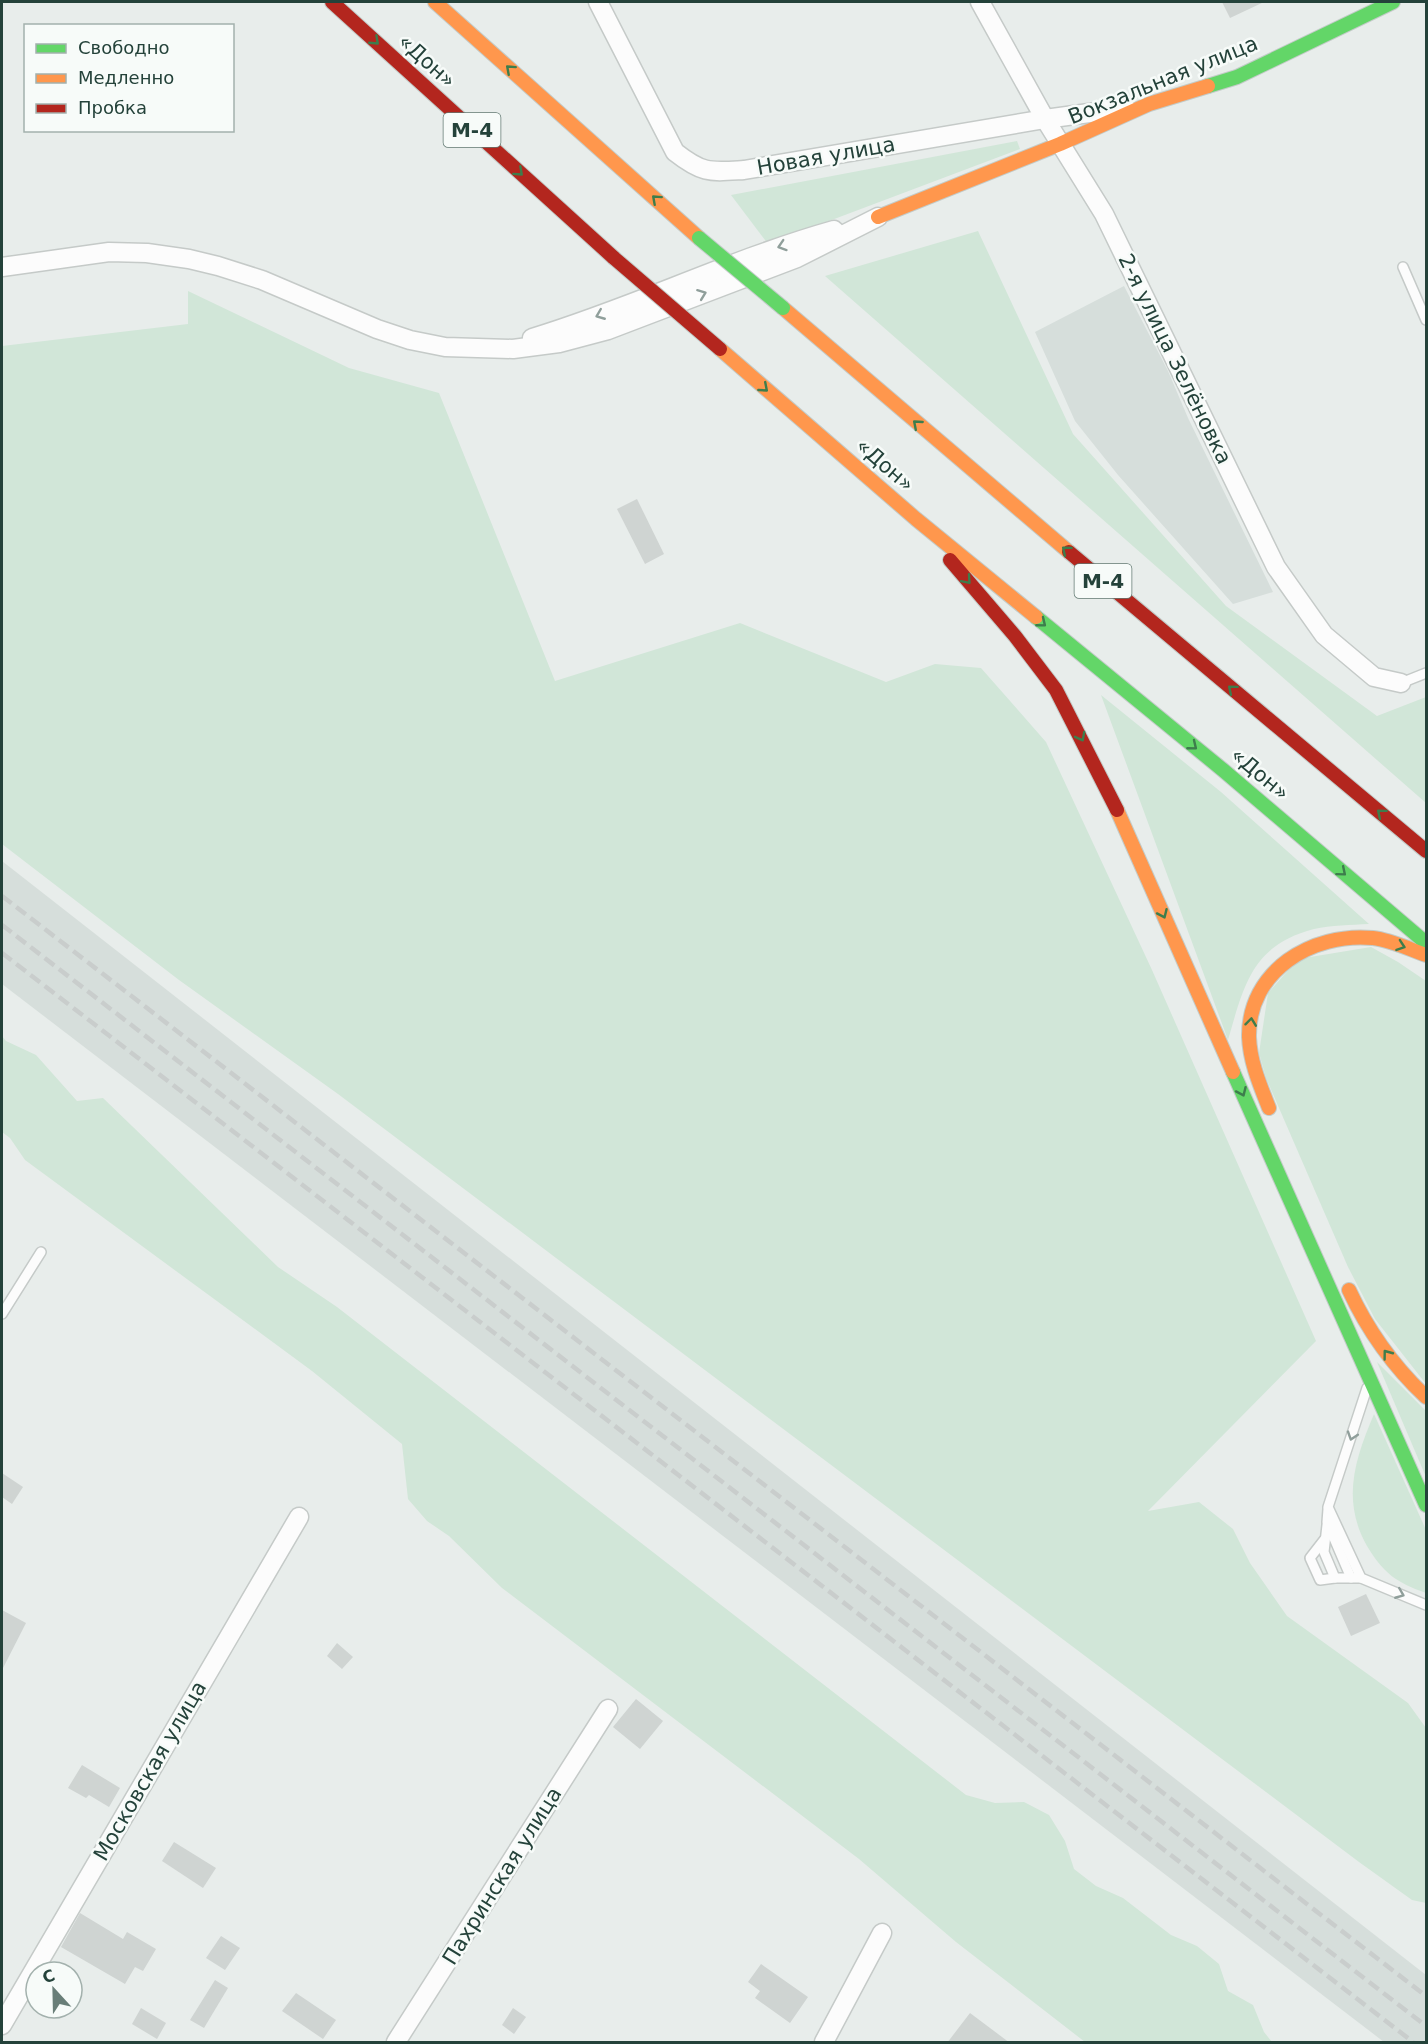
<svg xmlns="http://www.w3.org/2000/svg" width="1428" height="2044" viewBox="0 0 1428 2044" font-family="'DejaVu Sans',sans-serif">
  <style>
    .built { fill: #d6dedb }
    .green { fill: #d1e6d8 }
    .building { fill: #cfd4d2 }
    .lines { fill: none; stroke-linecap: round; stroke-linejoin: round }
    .lane-casing { stroke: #c5cac8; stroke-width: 12 }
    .street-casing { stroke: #c5cac8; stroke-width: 21 }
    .fast-casing { stroke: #c3cbc8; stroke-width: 16 }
    .slow-casing { stroke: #c3cbc8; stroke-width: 16 }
    .jam-casing { stroke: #c3cbc8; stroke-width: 16 }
    .lane { stroke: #fcfcfc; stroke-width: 9 }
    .street { stroke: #fcfcfc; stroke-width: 18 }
    .fast { stroke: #63d668; stroke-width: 14 }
    .slow { stroke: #ff974d; stroke-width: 14 }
    .jam { stroke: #b3261e; stroke-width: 14 }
    .rail { stroke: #c9cdcc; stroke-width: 4.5; stroke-dasharray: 12 6; stroke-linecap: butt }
    .fast-bridge-casing { stroke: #c3ccc9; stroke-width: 16; stroke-linecap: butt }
    .jam-bridge-casing { stroke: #c3ccc9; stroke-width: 16; stroke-linecap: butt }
    .fast-bridge { stroke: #63d668; stroke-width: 14 }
    .jam-bridge { stroke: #b3261e; stroke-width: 14 }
    .oneway { stroke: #3d7d4c }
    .oneway2 { stroke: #909f9b }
    .labels { text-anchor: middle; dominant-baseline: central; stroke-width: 5; stroke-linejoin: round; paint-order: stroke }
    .shield { fill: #f7fbf9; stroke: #637a73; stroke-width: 1.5 }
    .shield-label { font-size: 20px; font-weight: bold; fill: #24423a }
    .street-label { font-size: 21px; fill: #24423a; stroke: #f7fbf9 }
  </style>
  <rect width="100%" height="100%" fill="#e8edeb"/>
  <g class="built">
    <polygon points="1124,286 1168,371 1188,418 1273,592 1233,604 1118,475 1075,421 1035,332"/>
    <polygon points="2,861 1426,1975 1426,2042 1384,2042 2,984"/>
  </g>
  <g class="green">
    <polygon points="1017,141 1020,149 768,244 731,195"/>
    <polygon points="978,231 1073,434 1226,606 1377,716 1426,697 1426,803 825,276"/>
    <polygon points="188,291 349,368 439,393 555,681 740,623 886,682 935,664 981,668 1046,742 1152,970 1316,1341 1148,1511 1199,1502 1233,1529 1250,1563 1287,1616 1408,1703 1426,1728 1426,1903 1412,1900 1359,1862 338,1094 179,980 2,844 2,346 188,324"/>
    <path d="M1101 695 1221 792 1369 924C1351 925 1331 925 1314 929 1252 945 1244 985 1228 1040Z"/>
    <polygon points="1371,947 1398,962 1426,981 1426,1384 1375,1319 1348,1267 1266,1078 1259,1053 1268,993 1298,959"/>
    <polygon points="2,1036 6,1041 36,1055 77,1101 103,1098 278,1267 337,1307 966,1795 995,1803 1024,1802 1049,1815 1065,1841 1074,1869 1096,1886 1123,1898 1171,1935 1197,1946 1219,1964 1228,1991 1253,2005 1264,2032 1272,2042 1085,2042 956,1942 859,1859 502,1588 449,1536 427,1521 408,1499 402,1444 312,1371 25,1160 10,1138 2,1132"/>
    <polygon points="1377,1362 1426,1411 1426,1477"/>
    <path d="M1374 1414 1426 1530V1593C1397 1583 1383 1573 1367 1546 1341 1500 1355 1459 1374 1414Z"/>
  </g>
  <g class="building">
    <polygon points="1222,2 1264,2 1230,18"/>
    <polygon points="637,499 664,554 645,564 617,509"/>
    <polygon points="2,1473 23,1487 12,1504 2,1497"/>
    <polygon points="1366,1594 1380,1623 1351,1636 1338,1607"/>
    <polygon points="2,1610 26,1623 2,1670"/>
    <polygon points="337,1643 353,1657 342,1669 327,1656"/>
    <polygon points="636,1699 663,1721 640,1749 613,1727"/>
    <polygon points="82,1765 120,1788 109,1807 89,1795 86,1798 68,1788"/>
    <polygon points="174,1842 216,1868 203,1888 162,1861"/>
    <polygon points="80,1913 123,1939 127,1932 156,1949 143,1971 135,1967 125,1984 61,1947"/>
    <polygon points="221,1936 240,1948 225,1970 206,1958"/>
    <polygon points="761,1964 808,1997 790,2023 755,1998 760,1991 748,1982"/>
    <polygon points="215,1980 228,1988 204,2028 190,2020"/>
    <polygon points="296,1993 336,2020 323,2039 282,2011"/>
    <polygon points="141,2008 166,2023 157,2039 132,2024"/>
    <polygon points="513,2008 526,2017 514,2034 502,2025"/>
    <polygon points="970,2013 1010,2043 947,2043"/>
  </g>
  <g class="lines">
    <defs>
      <g id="lane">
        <polyline points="1403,267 1426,320"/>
        <polyline points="1401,683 1426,673"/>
        <polyline points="2,1314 41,1252"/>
        <polyline points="1367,1388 1328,1507 1361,1578 1426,1605"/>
        <polyline points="1328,1509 1327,1522 1351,1578 1361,1578"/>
        <polyline points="1327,1525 1324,1552 1335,1578 1351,1578"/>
        <polyline points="1324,1540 1310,1558 1320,1580 1335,1578"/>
      </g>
      <g id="street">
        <path d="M598 2 675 152C703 174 710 172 744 170L1045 119 1126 108"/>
        <polyline points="980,2 1045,119 1104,214 1276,567 1324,635 1374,677 1401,683"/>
        <polyline points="2,267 109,252 147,253 189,259 218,266 262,280 377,329 410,340 445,347 513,349 559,343 608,330 797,258 878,217"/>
        <path d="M532 338C635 307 731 259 834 230"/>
        <polyline points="2,2025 299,1517"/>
        <polyline points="396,2042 608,1709"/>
        <polyline points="824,2042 882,1933"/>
      </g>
      <g id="fast">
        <polyline points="1208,86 1237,77 1393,2"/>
        <polyline points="1036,617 1223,770 1426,943"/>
        <polyline points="1233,1072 1426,1505"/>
      </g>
      <g id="slow">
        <polyline points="435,2 699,238"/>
        <polyline points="878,217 1060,144 1149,104 1208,86"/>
        <polyline points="783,308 1069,552"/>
        <polyline points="720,349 916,519 1036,617"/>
        <polyline points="1117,810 1233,1072"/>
        <path d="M1269 1108C1260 1085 1250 1062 1249 1037 1248 971 1312 932 1373 938 1391 940 1409 949 1426 955"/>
        <path d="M1349 1290C1368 1331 1393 1366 1426 1397"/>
      </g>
      <g id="jam">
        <polyline points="332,2 614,258"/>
        <polyline points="1069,552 1426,851"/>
        <polyline points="950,560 1015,636 1056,690 1117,810"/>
      </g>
    </defs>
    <use href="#lane" class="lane-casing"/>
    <use href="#street" class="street-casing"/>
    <use href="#fast" class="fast-casing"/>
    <use href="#slow" class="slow-casing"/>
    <use href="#jam" class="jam-casing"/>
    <use href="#lane" class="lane"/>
    <use href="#street" class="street"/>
    <use href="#fast" class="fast"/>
    <use href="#slow" class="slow"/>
    <use href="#jam" class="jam"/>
    <g class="rail">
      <polyline points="2,896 1426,1996"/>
      <polyline points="2,925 1426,2026"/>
      <polyline points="2,953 1413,2042"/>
    </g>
    <defs>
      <polyline id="fast-bridge" points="699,238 783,308"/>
      <polyline id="jam-bridge" points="614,258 720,349"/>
    </defs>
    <use href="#fast-bridge" class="fast-bridge-casing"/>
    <use href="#jam-bridge" class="jam-bridge-casing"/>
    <use href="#fast-bridge" class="fast-bridge"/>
    <use href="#jam-bridge" class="jam-bridge"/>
  </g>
  <defs><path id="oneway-chevron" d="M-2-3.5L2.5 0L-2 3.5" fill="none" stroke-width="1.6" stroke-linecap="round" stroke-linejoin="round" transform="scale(1.5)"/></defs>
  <g class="oneway">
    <use href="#oneway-chevron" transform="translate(375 41) rotate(43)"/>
    <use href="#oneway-chevron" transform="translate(510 69) rotate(-138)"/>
    <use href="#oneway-chevron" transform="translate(519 172) rotate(42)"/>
    <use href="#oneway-chevron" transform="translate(656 199) rotate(-138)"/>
    <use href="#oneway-chevron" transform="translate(764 388) rotate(41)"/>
    <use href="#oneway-chevron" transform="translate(917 424) rotate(-139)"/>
    <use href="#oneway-chevron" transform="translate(1066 550) rotate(-140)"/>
    <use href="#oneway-chevron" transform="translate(967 580) rotate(49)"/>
    <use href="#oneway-chevron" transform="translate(1042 623) rotate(39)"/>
    <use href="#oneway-chevron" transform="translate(1232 689) rotate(-140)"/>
    <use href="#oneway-chevron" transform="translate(1081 737) rotate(62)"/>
    <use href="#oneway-chevron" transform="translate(1193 746) rotate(39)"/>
    <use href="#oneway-chevron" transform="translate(1381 813) rotate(-140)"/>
    <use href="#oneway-chevron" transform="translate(1342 872) rotate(40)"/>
    <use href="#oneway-chevron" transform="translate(1163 914) rotate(66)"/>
    <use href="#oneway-chevron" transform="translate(1401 946) rotate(19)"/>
    <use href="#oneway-chevron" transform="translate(1251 1022) rotate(-83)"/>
    <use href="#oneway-chevron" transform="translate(1242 1092) rotate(66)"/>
    <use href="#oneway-chevron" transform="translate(1387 1354) rotate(-127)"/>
  </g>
  <g class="oneway2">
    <use href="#oneway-chevron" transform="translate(782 246) rotate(162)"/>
    <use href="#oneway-chevron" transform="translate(702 294) rotate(-21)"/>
    <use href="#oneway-chevron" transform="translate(600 315) rotate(158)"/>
    <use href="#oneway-chevron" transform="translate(1352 1436) rotate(108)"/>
    <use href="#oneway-chevron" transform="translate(1400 1594) rotate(22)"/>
  </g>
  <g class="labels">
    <g class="shield">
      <rect x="443.5" y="113" width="57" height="34" rx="4.5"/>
      <rect x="1074.5" y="564" width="57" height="34" rx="4.5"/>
    </g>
    <g class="shield-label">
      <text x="472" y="130">М-4</text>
      <text x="1103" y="581">М-4</text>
    </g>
    <g class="street-label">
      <text transform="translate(427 61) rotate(42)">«Дон»</text>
      <text transform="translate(1163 80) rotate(-22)">Вокзальная улица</text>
      <text transform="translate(826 156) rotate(-10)">Новая улица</text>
      <text transform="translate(1175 359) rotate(64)">2-я улица Зелёновка</text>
      <text transform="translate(885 465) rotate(41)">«Дон»</text>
      <text transform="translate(1260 774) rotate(40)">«Дон»</text>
      <text transform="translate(150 1771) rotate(-60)">Московская улица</text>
      <text transform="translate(502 1876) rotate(-58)">Пахринская улица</text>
    </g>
  </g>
  <rect width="1428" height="2044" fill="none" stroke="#24423a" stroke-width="6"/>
  <rect x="24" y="24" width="210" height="108" fill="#f7fbf9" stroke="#a3b1ad" stroke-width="1.5"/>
  <rect x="36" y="44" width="30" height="9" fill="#63d668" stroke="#a3b1ad" stroke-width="1.5"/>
  <text x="78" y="54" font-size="18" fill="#24423a">Свободно</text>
  <rect x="36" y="74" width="30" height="9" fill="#ff974d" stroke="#a3b1ad" stroke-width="1.5"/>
  <text x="78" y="84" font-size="18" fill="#24423a">Медленно</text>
  <rect x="36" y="104" width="30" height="9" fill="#b3261e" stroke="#a3b1ad" stroke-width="1.5"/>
  <text x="78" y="114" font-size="18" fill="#24423a">Пробка</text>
  <g transform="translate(54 1990) rotate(338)"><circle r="28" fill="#f7fbf9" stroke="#a3b1ad" stroke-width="1.5"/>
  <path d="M0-4.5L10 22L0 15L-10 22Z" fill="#697e78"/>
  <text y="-9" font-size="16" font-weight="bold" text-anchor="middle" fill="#24423a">С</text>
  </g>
</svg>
